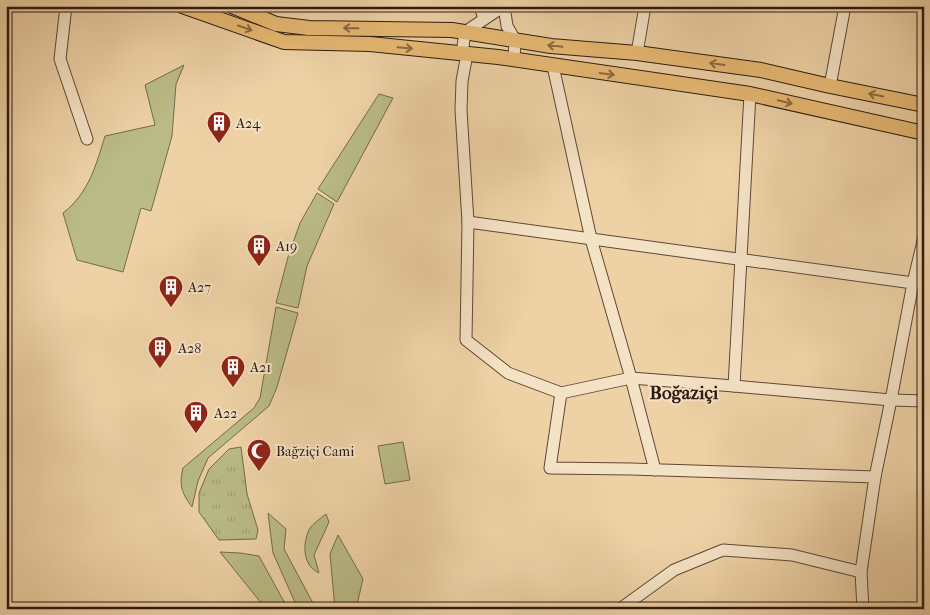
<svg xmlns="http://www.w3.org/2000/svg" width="930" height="615" viewBox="0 0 930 615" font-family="'IM FELL French Canon',serif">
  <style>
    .grass { fill: #babb86; stroke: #746a4c }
    .park { fill: url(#park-tufts); stroke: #746a4c }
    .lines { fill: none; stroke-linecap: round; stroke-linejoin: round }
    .minor-casing { stroke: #5e4837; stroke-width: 13 }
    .major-casing { stroke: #2e1a12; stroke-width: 16 }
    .minor { stroke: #f4e2c5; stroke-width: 11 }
    .major { stroke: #e7b973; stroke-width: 14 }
    .oneway { stroke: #8a6a42 }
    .labels { text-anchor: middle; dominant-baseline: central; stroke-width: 4; stroke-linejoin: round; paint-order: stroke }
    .poi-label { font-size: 14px; fill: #2e1a12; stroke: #f4e2c5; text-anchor: start }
    .district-label { font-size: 19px; font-weight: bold; fill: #2e1a12; stroke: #f4e2c5 }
  </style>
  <defs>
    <pattern id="park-tufts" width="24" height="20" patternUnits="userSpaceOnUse" patternTransform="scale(1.25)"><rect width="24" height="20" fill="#babb86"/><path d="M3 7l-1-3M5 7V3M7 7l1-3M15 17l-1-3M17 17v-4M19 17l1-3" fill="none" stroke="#a0a073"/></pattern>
  </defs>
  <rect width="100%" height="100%" fill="#eed2a6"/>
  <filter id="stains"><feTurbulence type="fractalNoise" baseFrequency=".004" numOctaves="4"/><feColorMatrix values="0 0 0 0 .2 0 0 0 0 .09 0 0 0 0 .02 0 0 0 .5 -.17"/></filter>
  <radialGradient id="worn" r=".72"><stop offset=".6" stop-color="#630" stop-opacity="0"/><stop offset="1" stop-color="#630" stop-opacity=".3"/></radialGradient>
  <g class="grass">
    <path d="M184 65 176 84 172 136 151 211 141 208 123 272 77 260 63 213C89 193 96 165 105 136L155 125 145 85Z"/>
    <polygon points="379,94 393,98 337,202 318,189"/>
    <polygon points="317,193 334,204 307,266 298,308 276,303 288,257 300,223"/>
    <path d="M276 307 298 313 277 387 269 406 208 458 198 481 192 507C181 492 179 485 183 468L254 408 260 398Z"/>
    <polygon points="403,442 410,480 385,484 378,446"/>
    <polygon points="268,513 286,529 284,549 316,609 298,609 273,553"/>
    <path d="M326 514 329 522 314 555 319 573C303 566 302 545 309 530 312 524 321 518 326 514Z"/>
    <polygon points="338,535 363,579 356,609 335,609 330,554"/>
    <polygon points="220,552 240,553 259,556 288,609 266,609"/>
  </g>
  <polygon class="park" points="241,447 247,494 258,530 256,539 219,540 199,512 199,493 209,469 229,449"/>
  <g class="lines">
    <defs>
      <g id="minor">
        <polyline points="66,6 60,59 87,139"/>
        <polyline points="480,6 484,19"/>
        <polyline points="504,6 507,26 515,40 514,60"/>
        <polyline points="637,53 645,6"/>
        <polyline points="462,54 465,32 504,6"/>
        <polyline points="467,54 462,81 461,110 468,222 466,340 508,373 561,393"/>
        <polyline points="553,66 591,239 631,378 655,470"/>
        <polyline points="830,86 845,6"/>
        <polyline points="468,222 913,283"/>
        <polyline points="924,237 913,283 891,400 924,401"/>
        <polyline points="734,386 631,378 561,393 550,468 631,469 875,477"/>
        <polyline points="861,572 863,609"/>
        <polyline points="620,609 674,570 723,550 792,555 861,572 875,477 891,400 734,386 750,94"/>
      </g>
      <g id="major">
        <polyline points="182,6 284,42 370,44 498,57 750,94 924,133"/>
        <polyline points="232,6 276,24 309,28 452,30 551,46 637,53 761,70 830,86 924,105"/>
      </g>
    </defs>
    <use href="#minor" class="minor-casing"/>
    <use href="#major" class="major-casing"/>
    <use href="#minor" class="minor"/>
    <use href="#major" class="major"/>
  </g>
  <defs><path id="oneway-shaft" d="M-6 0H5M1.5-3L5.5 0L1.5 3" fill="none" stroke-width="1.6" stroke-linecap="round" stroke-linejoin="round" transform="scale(1.25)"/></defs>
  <g class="oneway">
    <use href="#oneway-shaft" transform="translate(245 28) rotate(19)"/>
    <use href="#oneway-shaft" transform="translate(351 28) rotate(-179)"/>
    <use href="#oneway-shaft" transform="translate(555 46) rotate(-174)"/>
    <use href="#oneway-shaft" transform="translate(405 48) rotate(5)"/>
    <use href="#oneway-shaft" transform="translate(717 64) rotate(-172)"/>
    <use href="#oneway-shaft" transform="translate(607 74) rotate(8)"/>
    <use href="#oneway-shaft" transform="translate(876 95) rotate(-169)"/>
    <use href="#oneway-shaft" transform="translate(785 102) rotate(13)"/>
  </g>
  <defs>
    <symbol id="building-pin" viewBox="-11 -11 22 30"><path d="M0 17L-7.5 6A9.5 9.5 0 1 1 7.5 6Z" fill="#8f2418" stroke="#f4e2c5"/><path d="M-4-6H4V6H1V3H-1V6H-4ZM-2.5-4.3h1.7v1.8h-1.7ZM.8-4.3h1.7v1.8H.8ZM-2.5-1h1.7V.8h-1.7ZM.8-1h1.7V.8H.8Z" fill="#fff"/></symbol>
    <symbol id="mosque-pin" viewBox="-11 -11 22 30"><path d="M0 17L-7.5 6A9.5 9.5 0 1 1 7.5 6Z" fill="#8f2418" stroke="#f4e2c5"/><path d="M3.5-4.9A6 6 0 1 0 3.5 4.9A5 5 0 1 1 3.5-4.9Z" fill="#fff"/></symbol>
  </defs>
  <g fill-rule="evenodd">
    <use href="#building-pin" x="205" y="109" width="28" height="38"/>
    <use href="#building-pin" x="245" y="232" width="28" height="38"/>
    <use href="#building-pin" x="157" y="273" width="28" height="38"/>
    <use href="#building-pin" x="146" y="334" width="28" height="38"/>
    <use href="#building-pin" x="219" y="353" width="28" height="38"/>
    <use href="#building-pin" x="182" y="399" width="28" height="38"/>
    <use href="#mosque-pin" x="245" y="437" width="28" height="38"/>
  </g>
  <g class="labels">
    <g class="poi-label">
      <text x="236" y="123">A24</text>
      <text x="276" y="246">A19</text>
      <text x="188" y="287">A27</text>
      <text x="178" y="348">A28</text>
      <text x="250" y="367">A21</text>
      <text x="214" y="413">A22</text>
      <text x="276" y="451">Bağziçi Cami</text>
    </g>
    <g class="district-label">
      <text x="684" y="393">Boğaziçi</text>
    </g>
  </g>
  <rect width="930" height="615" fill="none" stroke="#eed2a6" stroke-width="25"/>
  <rect x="8" y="8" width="915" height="600" fill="none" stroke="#2e1a12" stroke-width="2.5"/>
  <rect x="12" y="12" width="905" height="590" fill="none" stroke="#2e1a12"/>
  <rect width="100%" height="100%" filter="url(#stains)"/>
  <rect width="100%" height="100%" fill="url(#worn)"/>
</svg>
